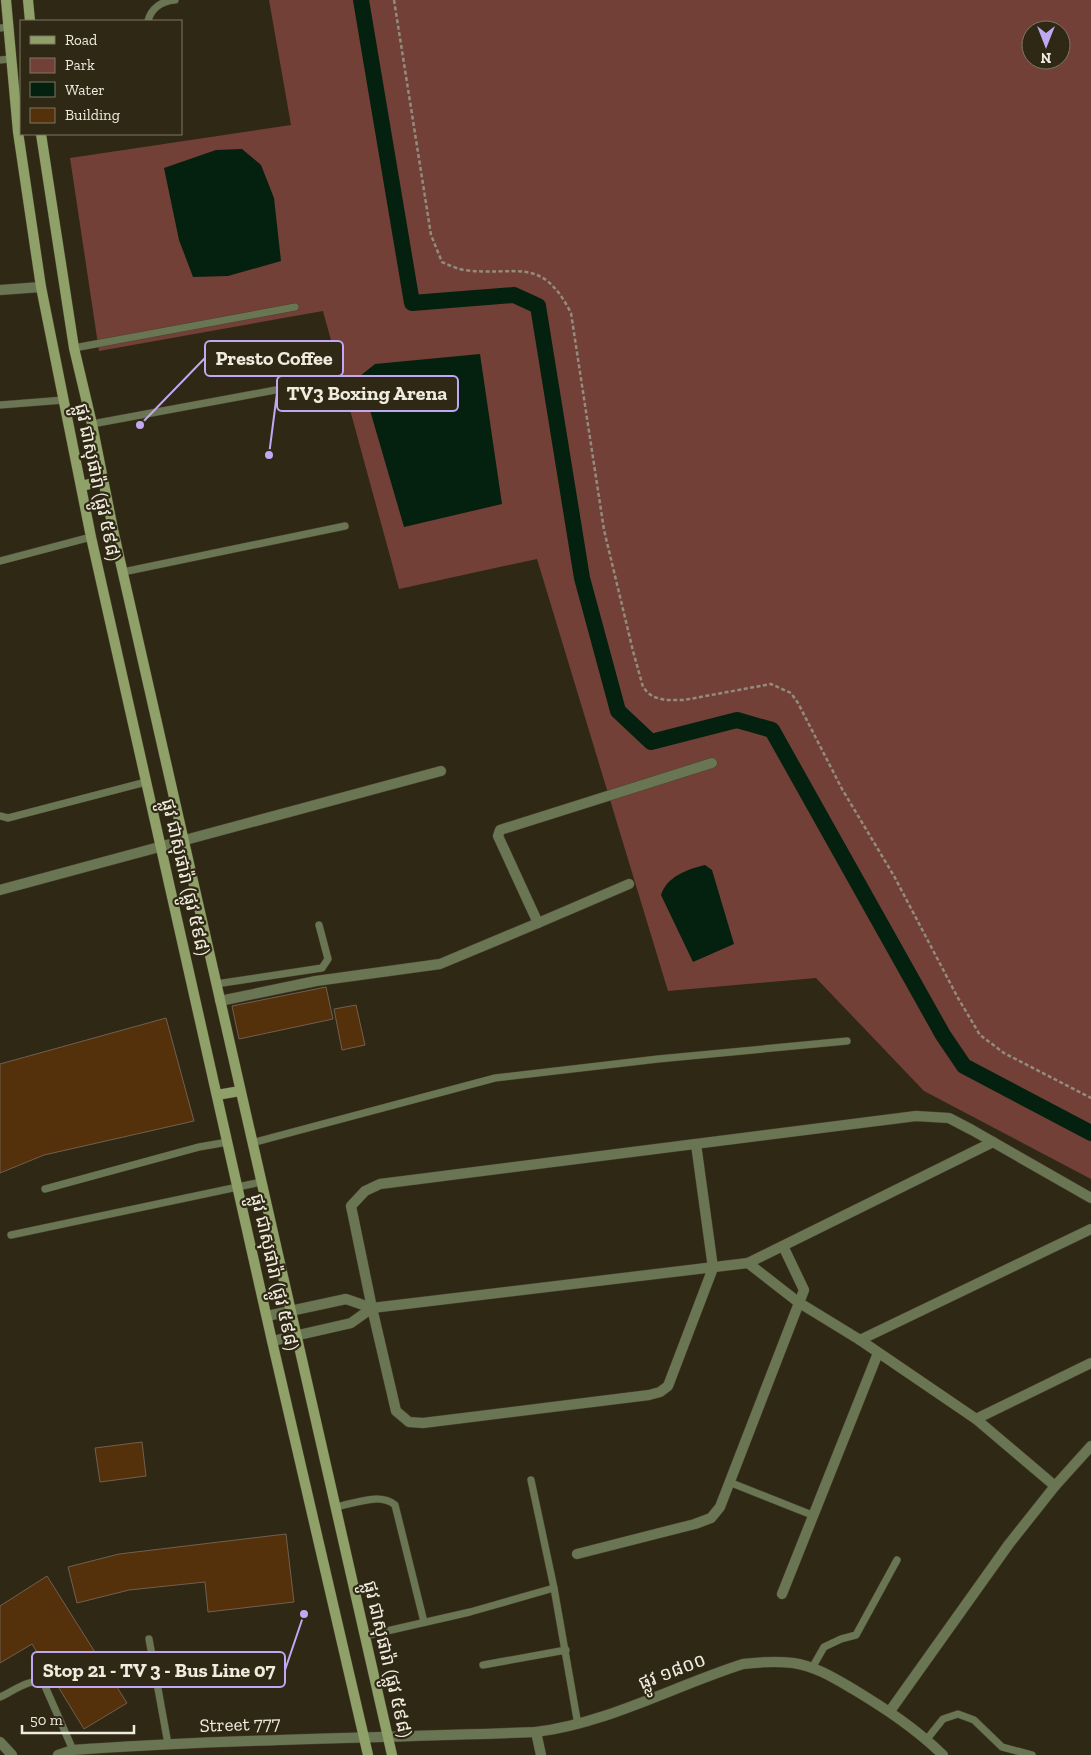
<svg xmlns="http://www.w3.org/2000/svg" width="1091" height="1755" viewBox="0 0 1091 1755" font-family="'Zilla Slab','Noto Sans Khmer',serif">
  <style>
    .green { fill: #734037; fill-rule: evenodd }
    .water { fill: #04200f }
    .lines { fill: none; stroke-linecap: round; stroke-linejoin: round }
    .canal { stroke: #04200f; stroke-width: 16 }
    .building { fill: #54300b; stroke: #725f50 }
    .service-casing { stroke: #4a4330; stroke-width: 8 }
    .minor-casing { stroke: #4a4330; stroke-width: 11 }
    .tertiary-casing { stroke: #4a4330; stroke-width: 11 }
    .secondary-casing { stroke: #4a4330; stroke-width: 11 }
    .path { stroke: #928c7c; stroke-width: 2.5; stroke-dasharray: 4 2.5; stroke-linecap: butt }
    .service { stroke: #6a7653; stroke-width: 7 }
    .minor { stroke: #6a7653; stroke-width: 10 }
    .tertiary { stroke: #6a7653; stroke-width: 10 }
    .secondary { stroke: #8fa168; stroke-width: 10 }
    .labels { text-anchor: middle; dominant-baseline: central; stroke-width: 4.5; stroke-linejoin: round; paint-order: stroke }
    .street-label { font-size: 19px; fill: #efebdf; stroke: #2f2814 }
    .leader { fill: none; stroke: #c0a8f3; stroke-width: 2 }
    .callout-dot { fill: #c0a8f3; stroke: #2f2814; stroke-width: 2 }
    .callout { fill: #2f2814; stroke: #c0a8f3; stroke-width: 2 }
    .callout-label { font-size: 20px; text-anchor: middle; font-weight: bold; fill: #efebdf }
  </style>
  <rect width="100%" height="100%" fill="#2f2814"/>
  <path class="green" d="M269 0H1091V1179L924 1091 816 978 668 991 537 559 399 589 323 311 99 351 70 158 291 125ZM1031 30H1061V60H1031Z"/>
  <g class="water">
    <polygon points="242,149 261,165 274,198 281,261 228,276 193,277 179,240 164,168 216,150"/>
    <polygon points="480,354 502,504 404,527 360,376 375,364"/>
    <path d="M705 865 712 870 734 944 693 962 661 895C666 877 688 869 705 865Z"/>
  </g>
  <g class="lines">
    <polyline class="canal" points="361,0 412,303 514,295 538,306 582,578 618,711 651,742 737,720 772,730 943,1035 964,1066 1091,1133"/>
  </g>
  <g class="building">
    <polygon points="326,987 333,1019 239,1039 232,1006"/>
    <polygon points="356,1005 365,1045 342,1050 334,1009"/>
    <polygon points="166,1018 194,1121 44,1155 0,1173 0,1064"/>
    <polygon points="142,1442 146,1476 100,1482 95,1448"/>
    <polygon points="286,1534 294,1602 208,1612 205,1582 129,1590 77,1603 68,1567 119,1554"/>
    <polygon points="47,1576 127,1703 84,1729 32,1644 0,1663 0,1606"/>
  </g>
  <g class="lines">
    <defs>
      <g id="service">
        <path d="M148 21C151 8 162 1 175 0"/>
        <polyline points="0,28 8,27"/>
        <polyline points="0,60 10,59"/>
        <polyline points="74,348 295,307"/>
        <polyline points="0,405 64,400"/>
        <polyline points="92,424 292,387"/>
        <polyline points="0,561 91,537"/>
        <polyline points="123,572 345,526"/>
        <polyline points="0,816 8,818 146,782"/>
        <polyline points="216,984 322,968 328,959 319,925"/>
        <polyline points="252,1143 495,1078 658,1059 847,1041"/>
        <polyline points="45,1189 199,1147 228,1142"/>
        <polyline points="11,1235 261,1182"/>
        <polyline points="531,1480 554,1588 578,1725"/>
        <polyline points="729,1482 812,1515"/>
        <path d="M336 1507C353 1504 380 1492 395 1505L424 1622"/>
        <polyline points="365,1636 470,1612 554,1588"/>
        <polyline points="149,1639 168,1744"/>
        <polyline points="483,1665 566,1650"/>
        <polyline points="812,1668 824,1647 841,1639 856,1635 897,1560"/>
        <path d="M0 1697C12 1692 32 1676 44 1684L73 1750"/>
        <polyline points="927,1739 943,1719 958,1714 974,1720 1002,1747 1032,1755"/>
      </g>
      <g id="minor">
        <polyline points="0,290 41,287"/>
        <polyline points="0,890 441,771"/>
        <polyline points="538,923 498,836 500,830 712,763"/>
        <polyline points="220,1001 316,981 440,964 538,923 629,884"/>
        <polyline points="696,1144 713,1268 668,1386 660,1392 649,1395 423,1423 409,1422 396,1411 372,1308 351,1206 365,1191 380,1184 916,1116 949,1118 972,1130 1091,1198"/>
        <polyline points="748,1263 798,1302 860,1340 976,1419 1055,1486"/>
        <polyline points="267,1316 346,1299 372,1308 748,1263 993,1142"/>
        <polyline points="860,1340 1091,1229"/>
        <polyline points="272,1341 351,1323 372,1308"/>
        <polyline points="976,1419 1091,1363"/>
        <polyline points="577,1554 695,1524 711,1518 720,1507 804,1290 783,1246"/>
        <polyline points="782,1594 878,1353"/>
        <polyline points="890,1711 1009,1544 1055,1486 1091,1446"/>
        <polyline points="536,1732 541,1755"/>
      </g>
      <g id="tertiary">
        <polyline points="0,1742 12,1755"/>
        <path d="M58 1755 73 1750C227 1739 382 1738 536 1732 608 1723 674 1686 743 1664 760 1662 776 1661 793 1663 815 1666 834 1678 853 1689 886 1709 915 1728 943 1755"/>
      </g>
      <g id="secondary">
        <polyline points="6,0 18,132 41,287 91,537 272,1341 368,1755"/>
        <polyline points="28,0 30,21"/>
        <polyline points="41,134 74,348 92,424 114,534 392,1755"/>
        <polyline points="81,486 103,481"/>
        <polyline points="217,1095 240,1091"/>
      </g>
    </defs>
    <use href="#service" class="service-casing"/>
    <use href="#minor" class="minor-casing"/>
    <use href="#tertiary" class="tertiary-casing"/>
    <use href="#secondary" class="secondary-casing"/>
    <path class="path" d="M394 0 431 235 442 262C449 265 457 269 464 270 516 277 541 254 571 313L604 530 633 651 643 687 648 693 654 697 665 700H684L771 684 791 693 798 703 842 789 894 876 958 998 980 1035 1004 1053 1091 1098"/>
    <use href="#service" class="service"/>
    <use href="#minor" class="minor"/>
    <use href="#tertiary" class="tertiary"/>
    <use href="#secondary" class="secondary"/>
  </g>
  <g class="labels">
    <g class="street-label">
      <text transform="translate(98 482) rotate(78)">ផ្លូវ ជាសុផារ៉ា (ផ្លូវ ៥៩៨)</text>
      <text transform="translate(186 877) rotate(77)">ផ្លូវ ជាសុផារ៉ា (ផ្លូវ ៥៩៨)</text>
      <text transform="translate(275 1272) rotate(77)">ផ្លូវ ជាសុផារ៉ា (ផ្លូវ ៥៩៨)</text>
      <text transform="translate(388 1659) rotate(77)">ផ្លូវ ជាសុផារ៉ា (ផ្លូវ ៥៩៨)</text>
      <text transform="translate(672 1671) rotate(-21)">ផ្លូវ ១៨០០</text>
      <text transform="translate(240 1724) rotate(-2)">Street 777</text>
    </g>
  </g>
  <path class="leader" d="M140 425L205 358M269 455L277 393M304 1614L285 1670"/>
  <g class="callout-dot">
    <circle cx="140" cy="425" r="5"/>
    <circle cx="269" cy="455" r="5"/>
    <circle cx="304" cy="1614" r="5"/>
  </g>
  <g class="callout">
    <rect x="205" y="341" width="138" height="35" rx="5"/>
    <rect x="277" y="376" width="181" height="35" rx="5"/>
    <rect x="32" y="1652" width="253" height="35" rx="5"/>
  </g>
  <g class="callout-label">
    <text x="274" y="365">Presto Coffee</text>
    <text x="367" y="400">TV3 Boxing Arena</text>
    <text x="159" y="1677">Stop 21 - TV 3 - Bus Line 07</text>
  </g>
  <rect x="20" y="20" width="162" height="115" fill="#2f2814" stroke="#7c7665"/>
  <rect x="30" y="36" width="25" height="8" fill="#8fa168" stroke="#7c7665"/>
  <text x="65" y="45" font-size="15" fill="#efebdf">Road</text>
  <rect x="30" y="58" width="25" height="15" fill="#734037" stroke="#7c7665"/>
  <text x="65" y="70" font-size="15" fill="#efebdf">Park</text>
  <rect x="30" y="82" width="25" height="15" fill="#04200f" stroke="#7c7665"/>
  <text x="65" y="95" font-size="15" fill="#efebdf">Water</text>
  <rect x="30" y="108" width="25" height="15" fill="#54300b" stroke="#7c7665"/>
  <text x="65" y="120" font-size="15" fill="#efebdf">Building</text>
  <g transform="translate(1046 45) rotate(180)"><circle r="24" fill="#2f2814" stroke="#7c7665"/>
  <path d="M0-4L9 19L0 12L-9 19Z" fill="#c0a8f3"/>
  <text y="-8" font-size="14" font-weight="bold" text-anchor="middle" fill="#efebdf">N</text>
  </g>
  <path d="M22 1725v8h112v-8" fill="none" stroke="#efebdf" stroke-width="2.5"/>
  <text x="30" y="1725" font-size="15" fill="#efebdf" stroke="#2f2814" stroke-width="4" paint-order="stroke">50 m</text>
</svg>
